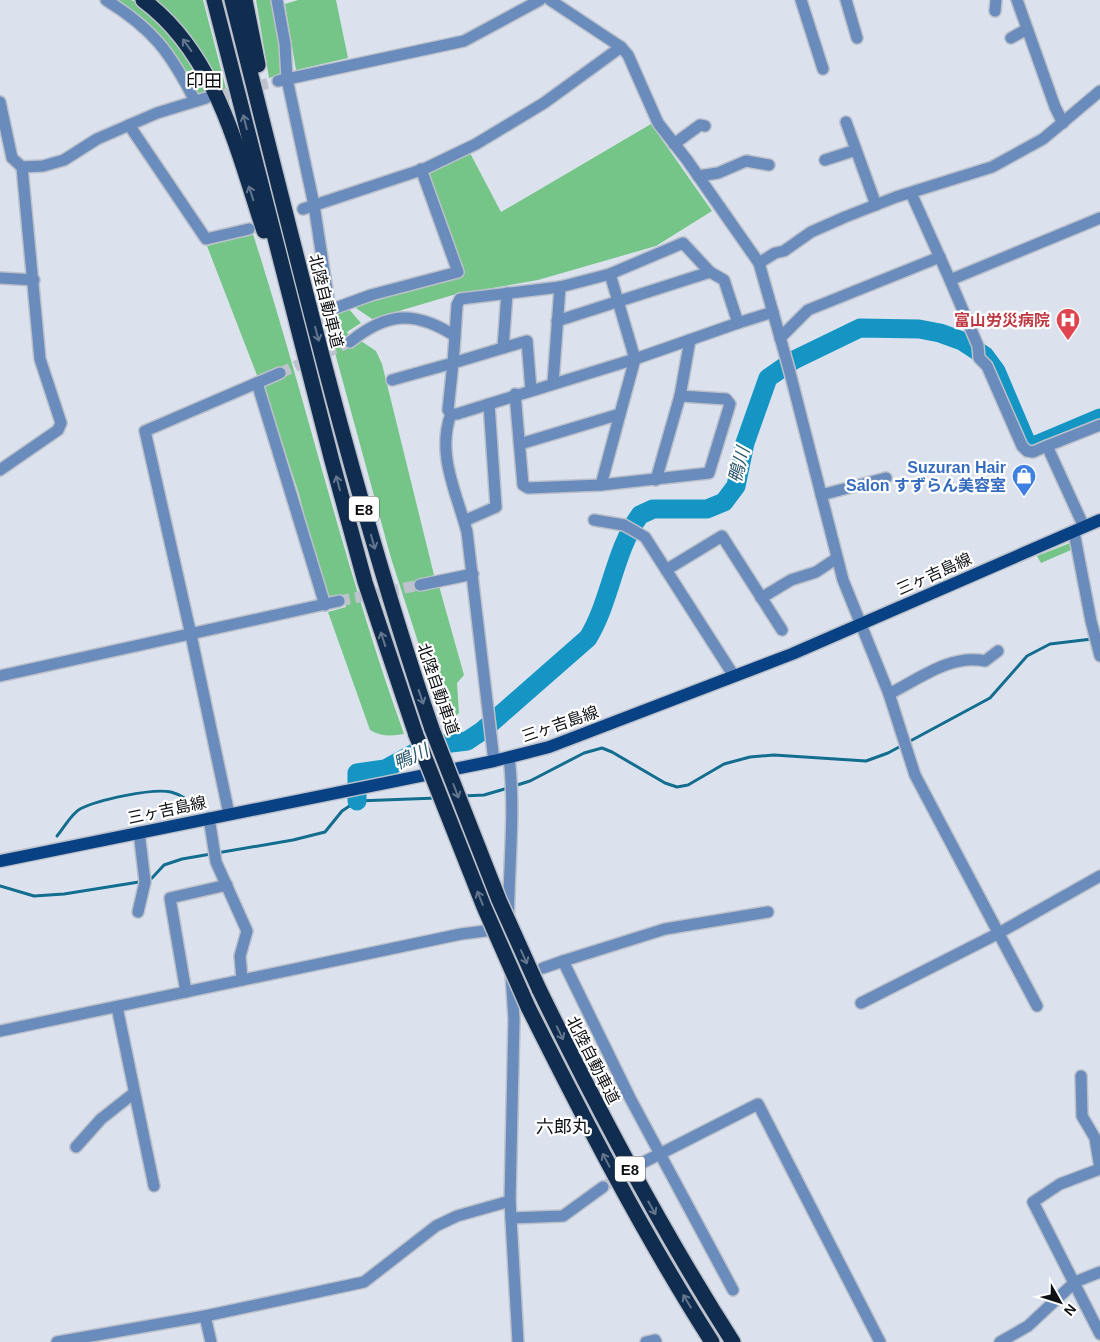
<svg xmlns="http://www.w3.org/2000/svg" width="1100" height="1342" viewBox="0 0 1100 1342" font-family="Helvetica,'Noto Sans JP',sans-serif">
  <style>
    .green { fill: #76c588 }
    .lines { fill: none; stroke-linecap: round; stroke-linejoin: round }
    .stream { stroke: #126d8f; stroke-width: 3 }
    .river { stroke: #1495c4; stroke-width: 19 }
    .minor-tunnel { stroke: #bdc2cc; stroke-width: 11; stroke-dasharray: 11 5.5; stroke-linecap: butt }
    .minor-casing { stroke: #bbc0ca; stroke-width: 14 }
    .major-casing { stroke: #bbc0ca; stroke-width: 15 }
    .highway-casing { stroke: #bbc0ca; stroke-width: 18 }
    .minor { stroke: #698cbc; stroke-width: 11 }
    .major { stroke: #084284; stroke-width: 12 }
    .highway { stroke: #102c4f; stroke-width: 15 }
    .highway-bridge-casing { stroke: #bbc0ca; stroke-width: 18; stroke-linecap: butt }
    .highway-bridge { stroke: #102c4f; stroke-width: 15 }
    .oneway { stroke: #64768d }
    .labels { text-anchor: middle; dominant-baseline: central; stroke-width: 4.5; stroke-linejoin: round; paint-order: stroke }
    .shield { fill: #fff; stroke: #56585a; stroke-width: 1 }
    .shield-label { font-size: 15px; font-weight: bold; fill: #0e1014 }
    .street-label { font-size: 16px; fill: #0e1014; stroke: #fff }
    .health-label { font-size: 16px; font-weight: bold; fill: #be3a42; stroke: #fff; text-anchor: end }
    .shop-label { font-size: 16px; font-weight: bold; fill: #366cbe; stroke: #fff; text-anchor: end }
    .neighbourhood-label { font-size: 18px; fill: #0e1014; stroke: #fff }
    .water-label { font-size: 18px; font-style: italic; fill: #2c596e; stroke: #fff }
  </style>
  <rect width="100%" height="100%" fill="#dce2ed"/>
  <g class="green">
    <path d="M116 0C120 0 127 0 131 0 158 10 196 67 206 93L199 96 194 92 151 29Z"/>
    <polygon points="154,0 203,0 231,108 203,56"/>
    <polygon points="256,0 270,0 277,28 283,74 269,78"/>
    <polygon points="298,0 336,0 348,58 296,70 285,4"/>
    <polygon points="651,124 712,211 656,246 538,280 453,295 372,319 353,306 463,274 428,174 470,153 501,212"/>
    <path d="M253 234C306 400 345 570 404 734 392 736 381 737 370 730L328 612 346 607 344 597 325 600 299 494 277 427 207 246Z"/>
    <polygon points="348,308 361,323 347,332 353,348 361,341 376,351 382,364 434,575 422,580 423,590 439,586 464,675 457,683 459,713 445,726 391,558 325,316"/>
    <polygon points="1070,543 1071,550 1041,563 1037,556"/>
  </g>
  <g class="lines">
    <g class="stream">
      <polyline points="514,786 530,781 584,753 602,748 612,752 665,783 677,787 688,785 724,764 750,757 774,755 866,761 888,753 990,698 1027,656 1050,644 1092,639"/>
      <polyline points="463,796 484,795 508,788"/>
      <path d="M57 836C64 828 71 814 80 809 97 800 152 788 171 792 183 795 191 802 200 810"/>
      <polyline points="0,886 34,896 64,894 139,882 152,878 164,865 182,859 293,840 325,832 342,811 357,801 437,798"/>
    </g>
    <path class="river" d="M357 801V773L385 769 427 746 467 741 482 731 588 638C611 600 614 551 640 515L653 509H707L724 502 736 486 745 443 768 378 794 360 860 328 919 329 940 333 962 341 985 356 996 371 1027 444 1036 445 1100 418"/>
    <g class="minor-tunnel">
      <polyline points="209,98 278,81"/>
      <polyline points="280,373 350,342"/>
      <polyline points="339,601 420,585"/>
      <polyline points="603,1187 644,1162"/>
    </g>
    <defs>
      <g id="minor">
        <path d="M106 0C153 29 170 52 195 101"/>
        <polyline points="277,0 285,44 287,79 314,205 330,310 371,295 458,272 421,169"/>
        <polyline points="550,0 621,47 628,55 658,123 687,160 759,263 789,369 843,580 889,694 915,775 1037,1006"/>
        <polyline points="801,0 823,69"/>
        <polyline points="846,0 857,38"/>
        <polyline points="1017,0 1055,107 1063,123"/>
        <polyline points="995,11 996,0"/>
        <polyline points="1011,38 1027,29"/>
        <polyline points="278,81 464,41 540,0"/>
        <polyline points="0,102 12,158 22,167 43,166 64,160 97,139 157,113 206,98"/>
        <polyline points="846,122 876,205"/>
        <polyline points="129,125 206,239 249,229"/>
        <polyline points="674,144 700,125 705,126"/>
        <polyline points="825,160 856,150"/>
        <polyline points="698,176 718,173 746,161 769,165"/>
        <polyline points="911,193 950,280"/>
        <polyline points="303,209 424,169 476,144 544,103 621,47"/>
        <polyline points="759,263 775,253 784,251 811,232 845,217 896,197 992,167 1043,139 1100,91"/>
        <polyline points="0,278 34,280"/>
        <polyline points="557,321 710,272 724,280 738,323 773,312"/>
        <polyline points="455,336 457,305 460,299 560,287 610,274 683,243 710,272"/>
        <polyline points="780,338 808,310 940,257"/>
        <path d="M350 342C387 312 415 310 455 336L453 363 392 380"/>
        <polyline points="503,348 527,341 531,390"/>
        <polyline points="257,383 325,605"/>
        <polyline points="553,383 560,287"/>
        <polyline points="515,394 523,485 528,488 601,485 709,473 730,404 726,399 680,396"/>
        <polyline points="451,414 457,414 489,404"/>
        <polyline points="520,444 620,414 635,359 610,274"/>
        <polyline points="1047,446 1100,425"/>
        <polyline points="0,470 58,430 61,423 40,359 22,167"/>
        <polyline points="656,480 680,396 690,340"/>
        <polyline points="601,485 620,414"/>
        <polyline points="821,495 886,478"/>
        <polyline points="594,520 624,525 645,537 734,676"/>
        <polyline points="464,521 496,507 489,404 635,359 738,323"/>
        <polyline points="1084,527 1047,446 1033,452 1027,451 1022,446 987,366 979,358 978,346 950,280 1100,218"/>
        <polyline points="1074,532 1091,621 1100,656"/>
        <polyline points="666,570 722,536 782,630"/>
        <polyline points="420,585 473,574"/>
        <polyline points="761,598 791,580 816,572 837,558"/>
        <polyline points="0,676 339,601"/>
        <path d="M889 694C919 679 950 654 985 661L998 651"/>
        <path d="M509 757C517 824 505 891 509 958"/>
        <path d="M494 761 467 532C457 494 436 454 451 414L448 410 453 363 503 348 507 293"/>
        <polyline points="229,814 191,635 145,431 280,373"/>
        <polyline points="209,818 216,862 247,931 240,956 242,980"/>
        <polyline points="138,912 145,882 139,832"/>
        <polyline points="563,961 665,929 768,912"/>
        <polyline points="543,968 563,961 630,1098 733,1290"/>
        <polyline points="511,974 514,1019 510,1201 518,1342"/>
        <polyline points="186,992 170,898 227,885"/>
        <polyline points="861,1003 999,933 1100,876"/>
        <polyline points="117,1007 154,1186"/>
        <polyline points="0,1031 461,934 501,929"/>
        <polyline points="1081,1076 1082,1116 1095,1138 1100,1168"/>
        <polyline points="76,1147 101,1119 134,1093"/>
        <polyline points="644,1162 758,1104 880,1342"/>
        <polyline points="1100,1169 1060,1184 1033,1202 1100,1334"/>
        <polyline points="511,1218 563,1216 603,1187"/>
        <polyline points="205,1316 211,1342"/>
        <polyline points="57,1342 205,1316 364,1282 436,1226 457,1216 510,1201"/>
        <polyline points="646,1342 655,1340 656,1342"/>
        <polyline points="1000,1342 1028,1326 1075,1282 1100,1272"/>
      </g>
      <polyline id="major" points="0,861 494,761 549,747 792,654 1100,520"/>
      <g id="highway">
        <path d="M143 0C216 54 237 150 264 231"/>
        <polyline points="214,0 332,461 365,582 416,735"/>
        <path d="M232 0C294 244 351 490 432 729"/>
        <polyline points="245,0 258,65"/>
        <path d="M539 989C598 1110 660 1228 733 1342"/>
        <path d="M528 1007C585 1121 643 1234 712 1342"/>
      </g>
    </defs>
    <use href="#minor" class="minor-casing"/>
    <use href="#major" class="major-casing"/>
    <use href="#highway" class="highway-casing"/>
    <use href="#minor" class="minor"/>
    <use href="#major" class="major"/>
    <use href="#highway" class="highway"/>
    <defs>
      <g id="highway-bridge">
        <polyline points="432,729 499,900 539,989"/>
        <polyline points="416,735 484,907 528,1007"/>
      </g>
    </defs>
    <use href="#highway-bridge" class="highway-bridge-casing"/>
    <use href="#highway-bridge" class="highway-bridge"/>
  </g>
  <defs><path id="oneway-shaft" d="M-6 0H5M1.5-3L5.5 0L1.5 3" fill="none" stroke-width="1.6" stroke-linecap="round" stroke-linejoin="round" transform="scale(1.25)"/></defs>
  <g class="oneway">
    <use href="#oneway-shaft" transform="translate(187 45) rotate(-126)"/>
    <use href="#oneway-shaft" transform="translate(245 122) rotate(-104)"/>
    <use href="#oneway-shaft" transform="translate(251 193) rotate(-108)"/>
    <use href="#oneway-shaft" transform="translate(317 334) rotate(75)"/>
    <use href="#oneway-shaft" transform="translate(338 483) rotate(-105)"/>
    <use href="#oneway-shaft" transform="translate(373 542) rotate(74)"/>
    <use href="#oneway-shaft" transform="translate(383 639) rotate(-108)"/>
    <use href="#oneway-shaft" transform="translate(421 697) rotate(71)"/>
    <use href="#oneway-shaft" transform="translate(456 791) rotate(69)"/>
    <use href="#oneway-shaft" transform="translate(480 898) rotate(-112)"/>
    <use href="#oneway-shaft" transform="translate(524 957) rotate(66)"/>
    <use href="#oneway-shaft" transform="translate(560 1033) rotate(64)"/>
    <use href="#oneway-shaft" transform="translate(606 1160) rotate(-118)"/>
    <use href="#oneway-shaft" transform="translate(652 1208) rotate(61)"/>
    <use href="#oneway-shaft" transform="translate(687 1301) rotate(-121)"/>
  </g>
  <defs>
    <symbol id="hospital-pin" viewBox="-11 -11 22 30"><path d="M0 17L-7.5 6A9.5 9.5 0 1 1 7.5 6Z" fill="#e0444e" stroke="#fff"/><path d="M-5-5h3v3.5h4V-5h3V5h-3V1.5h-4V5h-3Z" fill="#fff"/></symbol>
    <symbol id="shop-pin" viewBox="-11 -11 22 30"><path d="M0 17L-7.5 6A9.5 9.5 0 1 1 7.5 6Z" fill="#3f7fe0" stroke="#fff"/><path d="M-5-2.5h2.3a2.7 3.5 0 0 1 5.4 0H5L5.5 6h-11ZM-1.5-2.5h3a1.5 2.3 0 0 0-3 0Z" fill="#fff"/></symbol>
  </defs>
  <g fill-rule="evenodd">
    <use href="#hospital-pin" x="1054" y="306" width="28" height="38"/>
    <use href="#shop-pin" x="1010" y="462" width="28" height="38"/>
  </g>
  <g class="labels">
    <g class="shield">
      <rect x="349" y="496.5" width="30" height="25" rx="4"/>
      <rect x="615" y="1156.5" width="30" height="25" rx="4"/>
    </g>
    <g class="shield-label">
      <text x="364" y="509">E8</text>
      <text x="630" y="1169">E8</text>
    </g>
    <g class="street-label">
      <text transform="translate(326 301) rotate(76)">北陸自動車道</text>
      <text transform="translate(934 574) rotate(-24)">三ヶ吉島線</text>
      <text transform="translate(438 689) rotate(71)">北陸自動車道</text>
      <text transform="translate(560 724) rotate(-19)">三ヶ吉島線</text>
      <text transform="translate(167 810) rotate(-12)">三ヶ吉島線</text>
      <text transform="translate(593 1060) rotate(63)">北陸自動車道</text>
    </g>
    <g class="health-label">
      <text x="1050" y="320">富山労災病院</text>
    </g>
    <g class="shop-label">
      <text x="1006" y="467">Suzuran Hair<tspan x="1006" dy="18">Salon すずらん美容室</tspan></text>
    </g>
    <g class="neighbourhood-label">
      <text x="204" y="81">印田</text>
      <text x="563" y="1127">六郎丸</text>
    </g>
    <g class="water-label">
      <text transform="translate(739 465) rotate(-75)">鴨川</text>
      <text transform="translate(411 757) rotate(-25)">鴨川</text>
    </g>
  </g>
  <g transform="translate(1060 1302) rotate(129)" stroke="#ffffff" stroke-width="4" paint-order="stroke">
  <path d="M0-4L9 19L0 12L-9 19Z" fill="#0e1014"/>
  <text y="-8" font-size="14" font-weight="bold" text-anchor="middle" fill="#0e1014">N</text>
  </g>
</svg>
